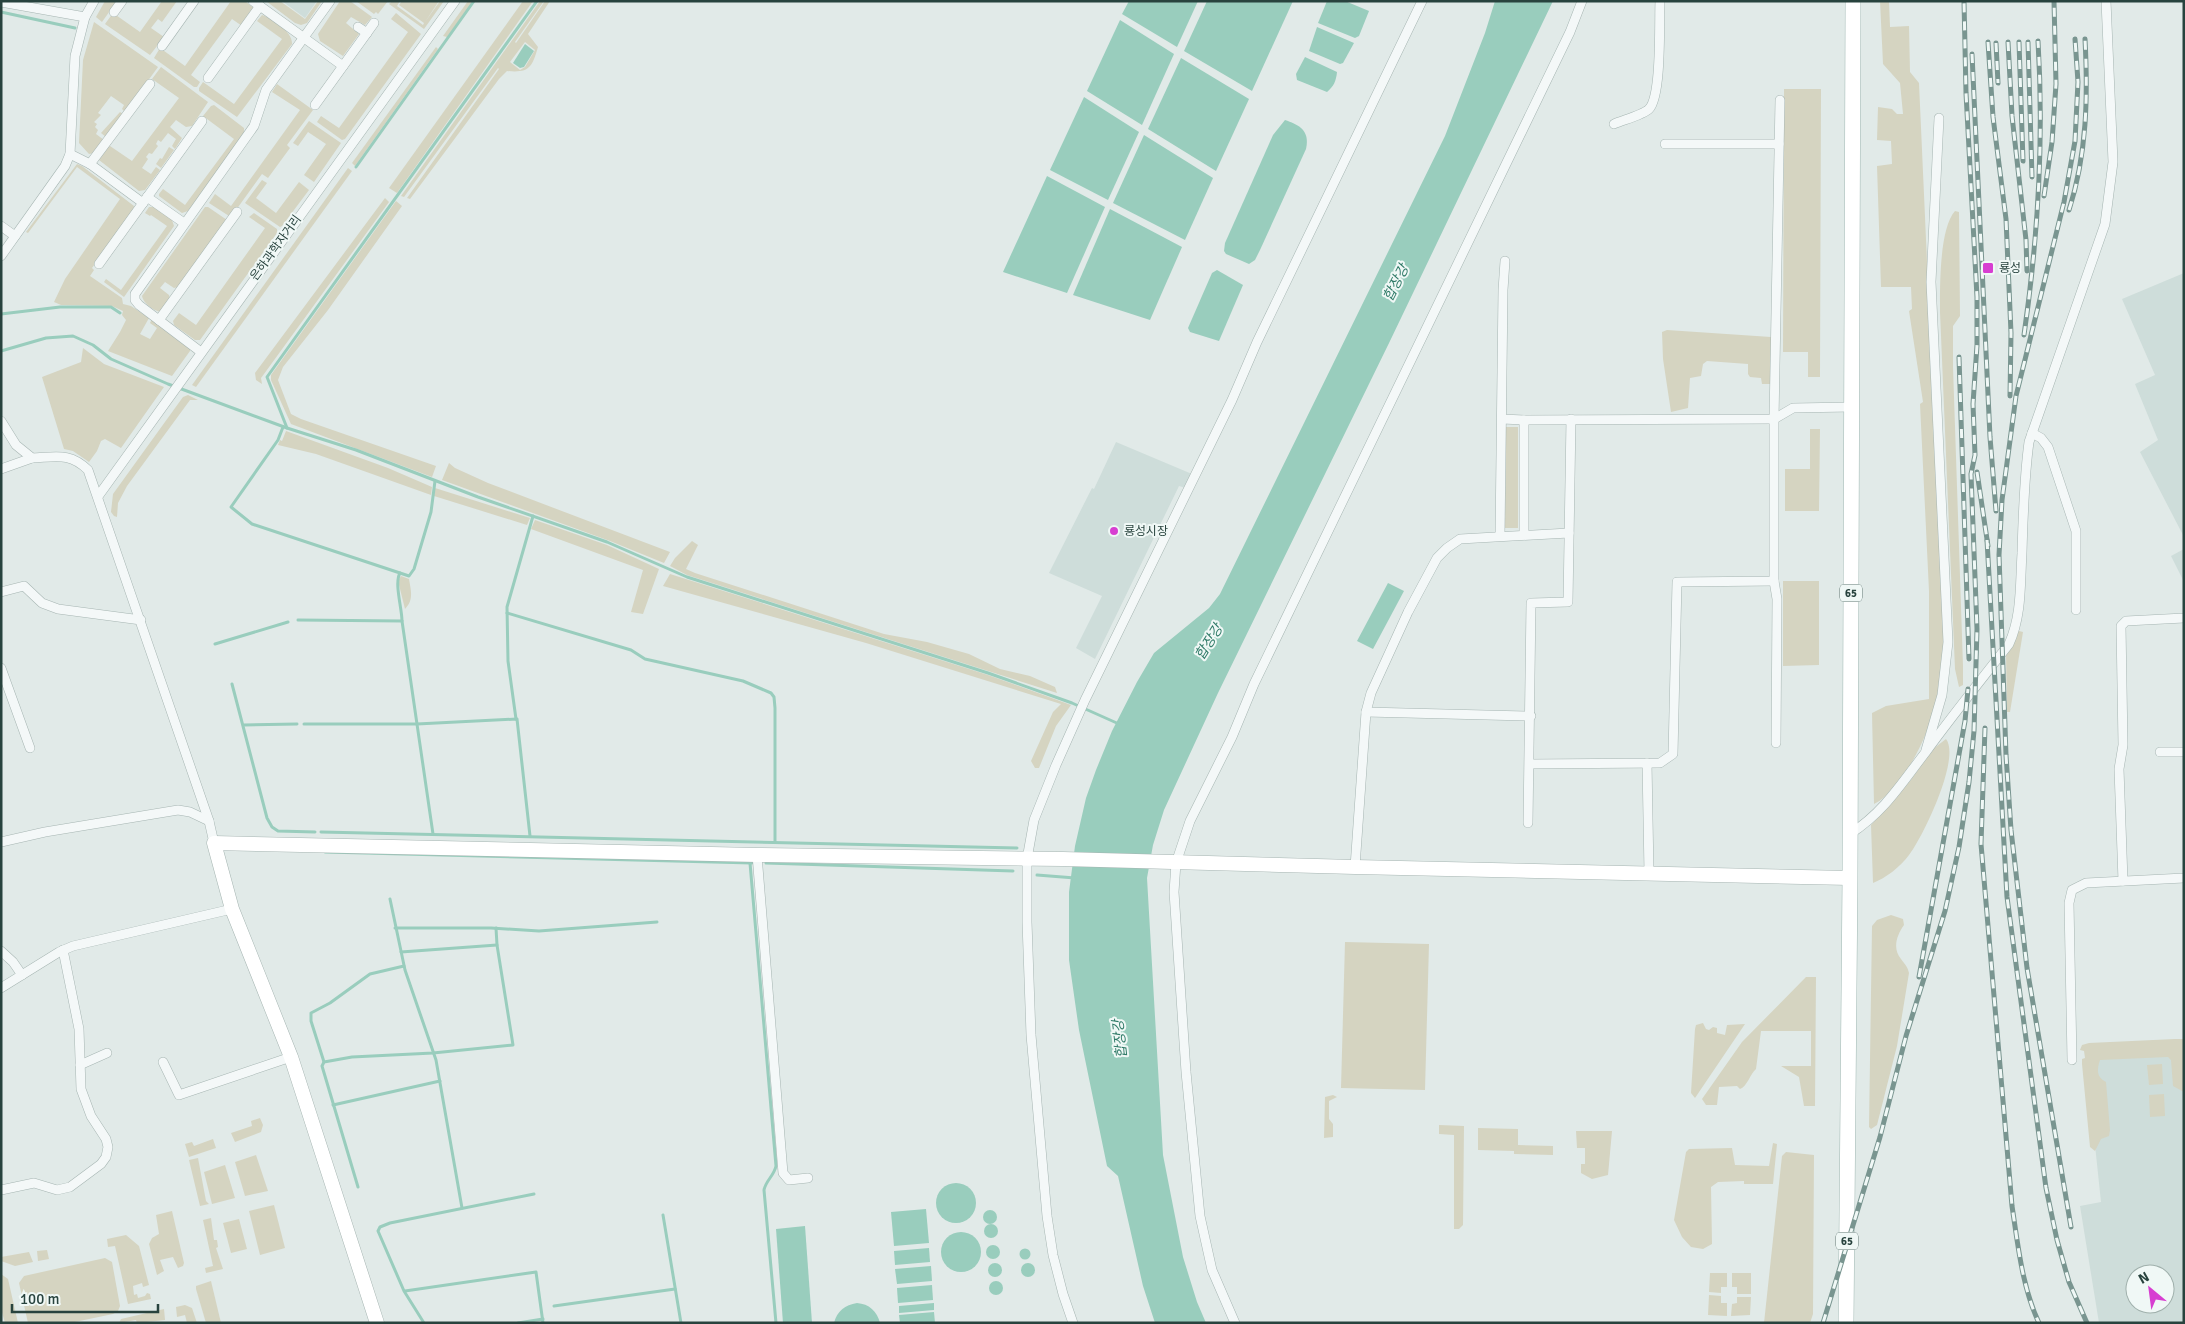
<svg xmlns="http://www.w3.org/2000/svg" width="2185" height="1324" viewBox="0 0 2185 1324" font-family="Signika,'Noto Sans KR',sans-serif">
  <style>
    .built { fill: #ceddda; fill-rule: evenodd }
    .green { fill: #d5d4c1; fill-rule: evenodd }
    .water { fill: #99cdbd }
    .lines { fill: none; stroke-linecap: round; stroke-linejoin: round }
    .stream { stroke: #99cdbd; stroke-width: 3 }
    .street-casing { stroke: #a6b5b2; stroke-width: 10 }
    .secondary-casing { stroke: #a6b5b2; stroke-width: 15 }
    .primary-casing { stroke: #9fb7b2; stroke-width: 16 }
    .street { stroke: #f4f8f8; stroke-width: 9 }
    .secondary { stroke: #fff; stroke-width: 14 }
    .primary { stroke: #fff; stroke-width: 15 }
    .rail-casing { stroke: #799590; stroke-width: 5 }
    .rail { stroke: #f0f8f6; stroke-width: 3; stroke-dasharray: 9; stroke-linecap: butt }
    .poi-dot { fill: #d73ed1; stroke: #f0f8f6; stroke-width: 2 }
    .labels { text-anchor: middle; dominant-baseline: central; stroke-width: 4; stroke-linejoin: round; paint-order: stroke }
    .shield { fill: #f0f8f6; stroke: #647975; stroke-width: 1 }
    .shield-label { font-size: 11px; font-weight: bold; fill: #28433e }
    .street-label { font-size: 12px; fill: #28433e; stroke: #f0f8f6 }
    .poi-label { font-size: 12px; fill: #28433e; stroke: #f0f8f6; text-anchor: start }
    .water-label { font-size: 14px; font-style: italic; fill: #2f7a67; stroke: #f0f8f6 }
  </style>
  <rect width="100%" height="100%" fill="#e1eae8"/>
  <g class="built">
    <polygon points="282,1 317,1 305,18"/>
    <polygon points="2184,273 2184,537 2140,452 2158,440 2135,384 2155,375 2122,299"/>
    <polygon points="1116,442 1192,474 1186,488 1179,486 1095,659 1076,648 1102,596 1049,573 1092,488 1094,489"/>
    <polygon points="2184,549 2184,582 2171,556"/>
    <path d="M2184 1046V1323H2099L2080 1206 2101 1202 2085 1050ZM2135 1274H2165V1304H2135Z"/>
  </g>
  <g class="green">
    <polygon points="105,1 117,1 102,22 96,17"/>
    <polygon points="162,1 177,1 162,22 158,19 151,28 164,37 150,55 105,24 113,13 140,32"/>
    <polygon points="231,1 245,1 255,9 242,26 232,19 191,75 200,82 197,87 194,87 154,58 160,48 185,66"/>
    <polygon points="266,1 280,1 305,19 318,1 322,1 307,23 301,25 295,23"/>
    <polygon points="340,1 350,1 372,17 365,25 351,17 346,23 359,34 343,56 320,41 318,34"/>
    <polygon points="356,1 388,1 378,14 376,12 374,14"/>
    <polygon points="392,1 400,1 397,6 423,25 424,23 399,5 402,1 439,1 425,22 440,1 444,1 424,29 389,4"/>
    <polygon points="468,1 473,1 450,33 447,37 443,36"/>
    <polygon points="523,1 533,1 397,193 389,188"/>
    <path d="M540 1H544L515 42 516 43 545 1H550L528 34 538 47C532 68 529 73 507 71L499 79 410 199 407 198 499 69 498 68 404 197 401 196ZM525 42 535 50 525 67 520 70 510 62Z"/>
    <path d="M1880 1H1889L1890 27 1909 26 1910 72 1919 83 1944 641C1942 658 1943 678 1939 694 1931 728 1906 788 1874 804L1872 713 1886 706 1929 699V591L1920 404 1923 402 1909 311 1912 309 1911 287H1881L1877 166 1892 164 1891 141 1877 140 1878 107 1892 109 1897 114H1903L1900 83 1883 64Z"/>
    <polygon points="396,13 421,34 345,139 342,140 317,122 321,116 339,128 408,32 391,19"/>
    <path d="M262 15C273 19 293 32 292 44L237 117 199 91V88L203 82 234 104 282 39 257 21Z"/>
    <polygon points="94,22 158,67 125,112 122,109 124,105 111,96 98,113 101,115 94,122 97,124 95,127 98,130 96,134 104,140 94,153 89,154 79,143 83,60"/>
    <polygon points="436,47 438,49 355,166 352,163"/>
    <polygon points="161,67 208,102 192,126 186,127 176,120 170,127 182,138 175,149 172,146 176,139 168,133 161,142 158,140 156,144 158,146 152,154 149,153 146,157 148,159 142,168 151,174 156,167 160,170 145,190 139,191 99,160 107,148 110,146 132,161 179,98 152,79"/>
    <polygon points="277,84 313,110 287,145 290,148 268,178 262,174 236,210 234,209 229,216 209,203 215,194 231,206 300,110 272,92"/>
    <polygon points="1784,89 1821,89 1820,377 1808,377 1808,352 1783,352"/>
    <polygon points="214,105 244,128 244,133 188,211 182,213 159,196 159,194 163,189 185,205 234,139 203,116 211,106"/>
    <polygon points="120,112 123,114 106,137 101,133"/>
    <polygon points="309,121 341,143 314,182 304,175 326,144 308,132 298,146 293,143"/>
    <polygon points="169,147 174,150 161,168 156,164 160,158 162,159"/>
    <polygon points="77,164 82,166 134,206 133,211 92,268 94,270 90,276 122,298 123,304 131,306 149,318 140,334 150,339 157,328 150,323 152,319 190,348 190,351 172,376 108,351 120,332 126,320 122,315 123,311 112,306 61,305 54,302 65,279 120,199 77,167 28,233 26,232"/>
    <polygon points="348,168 352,171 196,387 192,385"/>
    <polygon points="262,180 267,183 256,198 276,213 299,182 309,190 282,226 280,227 245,203"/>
    <polygon points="385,198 389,202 264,374 261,378 262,384 256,380 255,373"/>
    <polygon points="396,201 402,206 328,310 283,367 278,380 291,414 301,419 436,466 432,477 291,424 271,380 271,375"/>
    <polygon points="149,207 154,207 172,220 174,226 124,297 104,282 106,279 121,290 167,226 151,215 150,216 145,213"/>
    <path d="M205 207H208L227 220 178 287 174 288 165 282 160 288 169 295 170 299 160 312C153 310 143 303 142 296Z"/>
    <path d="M1955 211 1959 212 1960 316 1953 326V367L1963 666V685L1959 687 1955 669 1940 312C1940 288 1939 229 1955 211Z"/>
    <polygon points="254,213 277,229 277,233 200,340 195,340 174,325 173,321 179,313 196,325 265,228 249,217"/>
    <polygon points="1667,330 1771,337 1771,384 1762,384 1761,378 1750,377 1748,374 1748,364 1707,361 1703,364 1701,376 1690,378 1688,408 1671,412 1663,359 1662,332"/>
    <polygon points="83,348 104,364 164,387 121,448 105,439 101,441 97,451 89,462 73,451 64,449 42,377 81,362"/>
    <polygon points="188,395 198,400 190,400 127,486 118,503 117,517 114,516 111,512 113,494 183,397"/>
    <polygon points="1506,427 1518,427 1518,528 1505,528"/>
    <polygon points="1810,429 1820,429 1819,511 1785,511 1785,469 1810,469"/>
    <polygon points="286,431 388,468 432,487 431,495 316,454 278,445 280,440 282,441"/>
    <polygon points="449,463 455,468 488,483 670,552 664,563 610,541 442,480"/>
    <polygon points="435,488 530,518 527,525 434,496"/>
    <polygon points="535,520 607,545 659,569 643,614 631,612 643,570 531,529"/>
    <polygon points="692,541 698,545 686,569 695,573 884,634 927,642 969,654 1000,669 1030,676 1055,687 1057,693 687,575 670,566 675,558"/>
    <polygon points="670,574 988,675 1071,705 1056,726 1039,768 1035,768 1031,761 1053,712 1061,704 866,643 663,586"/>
    <path d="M401 576 409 579C411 591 414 600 405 609L398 581Z"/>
    <polygon points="1783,581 1819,581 1819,665 1783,666"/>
    <polygon points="2019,631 2023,632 2010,712 2007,712 2006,653"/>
    <path d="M1946 739C1961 758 1923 837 1909 855 1900 867 1886 878 1873 883L1871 825 1910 781 1933 749Z"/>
    <path d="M1891 915 1903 919 1904 925C1897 935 1892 948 1901 959 1905 965 1907 965 1909 973L1897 1046 1877 1125 1871 1129 1869 1127 1872 926 1877 920Z"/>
    <polygon points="1345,942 1429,944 1425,1090 1341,1088"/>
    <path d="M1806 977H1816L1815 1106H1804L1799 1077 1781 1066H1811V1031H1761L1756 1069C1750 1074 1747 1087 1740 1089L1737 1086 1719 1087 1717 1105H1706L1702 1099 1742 1042Z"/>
    <polygon points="1703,1023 1706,1029 1709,1030 1713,1027 1717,1028 1717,1033 1725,1035 1727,1025 1745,1024 1695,1098 1691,1093 1695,1029 1696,1025"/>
    <path d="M2175 1039H2184V1092L2173 1086 2171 1060 2168 1057 2100 1060C2097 1069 2096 1077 2106 1082L2110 1130 2109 1136 2101 1139 2095 1151 2090 1147 2082 1064V1059L2085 1058 2084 1051 2080 1050 2082 1045 2089 1043Z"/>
    <polygon points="2162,1064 2163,1084 2149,1085 2147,1065"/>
    <polygon points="2164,1094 2165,1116 2150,1117 2149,1095"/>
    <polygon points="1333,1095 1337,1097 1329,1101 1329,1119 1333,1124 1333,1137 1324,1138 1325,1097"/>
    <polygon points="260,1118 263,1125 261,1132 235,1142 231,1133 252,1126 251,1121"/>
    <polygon points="1439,1125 1464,1126 1463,1225 1459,1229 1454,1229 1454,1135 1439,1134"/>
    <polygon points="1478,1128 1518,1129 1518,1145 1553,1146 1553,1155 1514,1154 1514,1151 1478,1150"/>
    <polygon points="1576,1131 1612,1131 1608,1175 1592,1179 1581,1173 1581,1164 1585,1164 1585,1148 1577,1148"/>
    <polygon points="213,1139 216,1148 189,1157 185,1144 192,1142 194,1146"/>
    <polygon points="1773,1143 1777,1144 1773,1184 1744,1184 1744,1181 1718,1182 1711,1187 1712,1244 1703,1249 1691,1247 1682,1237 1674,1220 1686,1152 1689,1149 1732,1148 1735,1165 1769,1166"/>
    <polygon points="1786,1152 1814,1155 1813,1314 1810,1323 1764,1323 1782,1156"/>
    <polygon points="256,1155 268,1191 245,1196 235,1162"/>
    <polygon points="198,1158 206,1201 209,1204 200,1206 189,1160"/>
    <polygon points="225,1165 235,1198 212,1204 204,1172"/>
    <polygon points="274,1205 285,1248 260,1255 249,1211"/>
    <polygon points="172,1211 184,1263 183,1266 178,1268 173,1257 160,1260 164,1271 157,1275 149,1244 152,1238 159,1234 156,1215"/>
    <polygon points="211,1218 214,1240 217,1240 218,1247 216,1248 223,1269 206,1273 205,1268 213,1266 203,1220"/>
    <polygon points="239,1219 247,1249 231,1253 223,1223"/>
    <polygon points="126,1235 139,1246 149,1285 143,1287 142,1283 133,1286 134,1295 137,1294 138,1298 145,1296 147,1293 150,1294 151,1299 128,1304 115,1246 108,1247 107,1239"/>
    <polygon points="47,1250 49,1259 38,1261 37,1251"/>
    <polygon points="29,1252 33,1262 15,1266 1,1261 1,1257"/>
    <polygon points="105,1258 112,1262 120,1306 118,1311 113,1314 70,1323 28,1323 19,1283 24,1276"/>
    <polygon points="1710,1273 1727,1273 1727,1287 1721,1287 1721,1293 1709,1292"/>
    <polygon points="1732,1273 1751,1273 1751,1294 1737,1294 1737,1287 1732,1287"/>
    <polygon points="1,1274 8,1279 18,1323 5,1323 1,1309"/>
    <polygon points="211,1281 221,1323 206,1323 196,1289 196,1286"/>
    <polygon points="1709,1295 1721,1296 1721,1303 1727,1303 1727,1316 1708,1315"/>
    <polygon points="1737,1297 1751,1297 1750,1315 1731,1316 1732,1304 1737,1303"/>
    <polygon points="185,1305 192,1308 197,1323 187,1323 185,1315 177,1317 176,1307"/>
    <polygon points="164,1309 165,1320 137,1323 136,1320 119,1323 121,1319"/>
  </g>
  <g class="water">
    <polygon points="1129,1 1198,1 1177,47 1122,14"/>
    <polygon points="1207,1 1293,1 1252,91 1184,51"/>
    <polygon points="1327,1 1345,1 1369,11 1359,36 1355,38 1318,23"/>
    <polygon points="1495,1 1553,1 1390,341 1218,693 1164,810 1153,845 1147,878 1163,1155 1183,1257 1197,1302 1206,1323 1155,1323 1143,1286 1118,1176 1107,1166 1079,1030 1069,960 1069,892 1075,846 1086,798 1096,770 1112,731 1137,682 1154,653 1209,608 1220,594 1445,136 1485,33"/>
    <polygon points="1120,20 1174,54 1142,125 1087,91"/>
    <polygon points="1317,27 1354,43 1343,63 1340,64 1309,51"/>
    <polygon points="525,44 534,51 524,67 520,68 513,63"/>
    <path d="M1305 57 1337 72C1336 81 1334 86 1327 92L1297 80 1296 74Z"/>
    <polygon points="1181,58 1249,99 1216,171 1148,129"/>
    <polygon points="1084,97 1139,132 1108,200 1050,170"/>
    <path d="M1285 120C1300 125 1310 131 1306 149L1260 250 1255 260 1249 264 1226 254 1224 251 1225 243 1273 135Z"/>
    <polygon points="1144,135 1213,178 1185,240 1113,203"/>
    <polygon points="1047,176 1105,207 1067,293 1003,272"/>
    <polygon points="1110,209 1182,247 1150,320 1073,295"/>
    <polygon points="1217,270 1243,285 1219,341 1190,332 1188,328 1212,273"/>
    <polygon points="1388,583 1404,591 1373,649 1357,641"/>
    <circle cx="956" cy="1203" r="20"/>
    <polygon points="926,1209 929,1243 894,1246 891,1212"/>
    <circle cx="990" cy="1217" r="7"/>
    <circle cx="991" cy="1231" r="7"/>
    <polygon points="805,1226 812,1323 783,1323 776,1229"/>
    <circle cx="961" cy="1252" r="20"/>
    <circle cx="993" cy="1252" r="7"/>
    <polygon points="929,1248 930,1262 895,1265 894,1251"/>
    <circle cx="1025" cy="1254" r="5.5"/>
    <circle cx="1028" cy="1270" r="7"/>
    <circle cx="995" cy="1270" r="7"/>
    <polygon points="931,1266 932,1281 897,1284 895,1269"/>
    <circle cx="996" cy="1288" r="7"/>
    <polygon points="932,1285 933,1300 898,1303 897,1288"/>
    <path d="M857 1303C869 1304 877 1311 880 1323H834C837 1311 845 1305 857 1303Z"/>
    <polygon points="934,1303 934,1310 899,1313 899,1306"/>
    <polygon points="934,1312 935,1323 900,1323 899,1315"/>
  </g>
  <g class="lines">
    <g class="stream">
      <polyline points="1,12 75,28"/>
      <polyline points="356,167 474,1"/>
      <polyline points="1,314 60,307 111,307 120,313"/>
      <polyline points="1,351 46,338 73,336 93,345 111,359 168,384 287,428 356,450 478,497 607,542 687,577 988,673 1072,703 1119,724"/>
      <path d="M283 427 278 440 231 507 252 524 400 573C394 583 402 608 402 621L433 834"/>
      <polyline points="287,428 267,377 537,1"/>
      <polyline points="400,573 409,576 414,569 431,512 435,481"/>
      <polyline points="507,613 631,650 645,659 743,681 771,693 774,697 775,708 775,842"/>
      <polyline points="298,620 402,621"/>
      <polyline points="215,644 288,622"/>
      <polyline points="232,684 267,818 272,827 278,831 315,832"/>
      <polyline points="516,719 508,661 507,607 533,516"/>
      <polyline points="304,724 417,724 517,719 530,836"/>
      <polyline points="244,725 297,724"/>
      <polyline points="321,832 1017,848"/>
      <polyline points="325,852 752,863"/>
      <path d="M750 863 776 1166C774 1176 766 1180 764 1190L776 1323"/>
      <polyline points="766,863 1013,871"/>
      <polyline points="1037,875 1075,878"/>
      <polyline points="390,899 405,970 436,1060 462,1208"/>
      <polyline points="395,928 491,928 539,931 657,922"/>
      <polyline points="401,952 497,945"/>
      <polyline points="324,1062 311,1021 311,1013 330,1003 370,974 404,966"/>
      <polyline points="333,1105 440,1081"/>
      <polyline points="358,1187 322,1066 324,1062 352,1057 433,1053 513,1045 497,945 496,928"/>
      <polyline points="663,1215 681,1323"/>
      <polyline points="405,1291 536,1272 543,1323"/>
      <polyline points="554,1306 675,1289"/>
      <polyline points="424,1323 404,1291 378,1231 380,1227 390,1223 534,1194"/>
      <polyline points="518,1323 543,1319"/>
    </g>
    <defs>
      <g id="street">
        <polyline points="253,1 343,66"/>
        <polyline points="1,2 85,17 94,1"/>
        <polyline points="114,12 122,1"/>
        <polyline points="358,27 367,33"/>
        <polyline points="162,46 194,1"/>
        <polyline points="208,78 260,6"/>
        <polyline points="315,105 374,23"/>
        <path d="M1614 124C1623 120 1643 115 1649 109 1662 96 1659 21 1660 1"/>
        <polyline points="1665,144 1779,144"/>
        <polyline points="70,154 90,164 143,203"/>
        <polyline points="90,164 150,84"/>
        <polyline points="147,197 184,223"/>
        <polyline points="1,226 15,236"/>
        <polyline points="1,256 65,166 70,154 75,56 85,17"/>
        <polyline points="99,264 202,121"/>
        <polyline points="159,320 237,212"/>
        <polyline points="201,352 139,305 135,300 135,294 254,126 266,90 330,1"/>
        <polyline points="1502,419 1524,420"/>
        <path d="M1 421 16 445 32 458C56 457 70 452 88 470L209 821 214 843"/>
        <polyline points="2032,433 2041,438 2048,447 2076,531 2076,610"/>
        <polyline points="1,469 32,458"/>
        <polyline points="99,495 455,1"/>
        <polyline points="1524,535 1524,420 1774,419 1793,408 1851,407"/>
        <polyline points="1500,536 1503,290 1505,261"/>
        <polyline points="1774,581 1777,599 1776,743"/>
        <polyline points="1,592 24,586 42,603 58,609 141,620"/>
        <polyline points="1,668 30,748"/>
        <polyline points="1366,712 1531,716"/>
        <polyline points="1926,750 1942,695 1948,642 1931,282 1939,118"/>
        <polyline points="2160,752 2184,752"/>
        <polyline points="1647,763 1649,873"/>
        <polyline points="1530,764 1660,763 1673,754 1677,582 1774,581 1774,419 1780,100"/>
        <polyline points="1528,823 1531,603 1568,602 1571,419"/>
        <path d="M1850 834C1884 812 1901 784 1925 753 1952 716 1981 680 2009 644 2022 615 2020 584 2022 553 2023 516 2024 479 2029 442L2105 224 2113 162 2106 1"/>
        <polyline points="1,842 45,832 178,810 190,812 209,821"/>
        <polyline points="757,855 783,1173 789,1180 808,1178"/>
        <polyline points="1355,867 1366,712 1371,693 1408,612 1437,558 1447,548 1460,539 1569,533"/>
        <polyline points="2123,881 2119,769 2123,745 2121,626 2126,621 2184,618"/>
        <polyline points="1,951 13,962 22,975"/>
        <polyline points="1,988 59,952 73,946 232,909"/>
        <polyline points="2072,1060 2069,903 2072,890 2086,883 2184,878"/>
        <polyline points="163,1062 179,1095 291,1057"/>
        <polyline points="80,1065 107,1053"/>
        <polyline points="1,1190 34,1183 57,1190 70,1187 101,1164 106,1157 108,1147 106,1139 91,1116 81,1089 79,1029 63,950"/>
        <polyline points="1073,1323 1063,1294 1053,1255 1047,1216 1031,1035 1027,922 1027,859 1034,820 1056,765 1085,700 1232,400 1257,342 1422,1"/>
        <polyline points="1235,1323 1212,1270 1200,1216 1186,1072 1174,892 1176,863 1190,821 1232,737 1254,684 1570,32 1582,1"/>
      </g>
      <polyline id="secondary" points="377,1323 291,1057 232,909 214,843 757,855 1063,859 1355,867 1850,878"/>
      <polyline id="primary" points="1846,1323 1850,878 1853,1"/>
    </defs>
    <use href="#street" class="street-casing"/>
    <use href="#secondary" class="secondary-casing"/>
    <use href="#primary" class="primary-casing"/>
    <use href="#street" class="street"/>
    <use href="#secondary" class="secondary"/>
    <use href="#primary" class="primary"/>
    <defs>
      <g id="rail">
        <polyline points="1988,42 1993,117 2006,219 2011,333 2010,396"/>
        <polyline points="2008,42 2012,116 2026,240 2027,271"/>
        <polyline points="2019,42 2023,161"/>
        <polyline points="2028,42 2032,177"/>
        <polyline points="1996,43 1998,83"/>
        <polyline points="1972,54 1990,437 1996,511"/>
        <polyline points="2044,196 2052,142 2056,84 2054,1"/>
        <path d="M2069 210C2087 154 2088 97 2085 39"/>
        <path d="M2024 335C2038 238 2044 139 2038 41"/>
        <polyline points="1959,357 1969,659"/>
        <polyline points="1977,472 1988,546"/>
        <polyline points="1987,540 2007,897 2046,1188 2057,1240 2069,1282 2087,1323"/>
        <path d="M1985 728 1981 844 2012 1206C2018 1245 2022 1287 2039 1323"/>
        <polyline points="1919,977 1965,721 1968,689"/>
        <polyline points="2071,1227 2027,968 2011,830 2006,755 1999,555 2002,500 2016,396 2064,202 2075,141 2078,82 2075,39"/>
        <polyline points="1823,1323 1880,1137 1906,1036 1945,911 1959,847 1969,782 1974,731 1977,629 1971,474 1975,455 1973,404 1977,345 1977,297 1966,93 1964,1"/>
      </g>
    </defs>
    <use href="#rail" class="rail-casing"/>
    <use href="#rail" class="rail"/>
  </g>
  <g class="poi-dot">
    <rect x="1982" y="262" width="12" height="12" rx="2.5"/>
    <circle cx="1114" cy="531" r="5"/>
  </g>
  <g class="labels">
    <g class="shield">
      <rect x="1840" y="584.5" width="22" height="17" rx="4"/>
      <rect x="1836" y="1232.5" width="22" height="17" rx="4"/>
    </g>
    <g class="shield-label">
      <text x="1851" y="593">65</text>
      <text x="1847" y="1241">65</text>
    </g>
    <g class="street-label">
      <text transform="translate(276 248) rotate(-54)">은하과학자거리</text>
    </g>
    <g class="poi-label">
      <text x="1999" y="268">룡성</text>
      <text x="1124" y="531">룡성시장</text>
    </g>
    <g class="water-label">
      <text transform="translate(1396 283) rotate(-63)">합장강</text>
      <text transform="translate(1209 642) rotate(-58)">합장강</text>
      <text transform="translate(1120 1039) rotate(-96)">합장강</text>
    </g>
  </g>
  <rect width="2185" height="1324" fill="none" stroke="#28433e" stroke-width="5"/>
  <g transform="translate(2150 1289) rotate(331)"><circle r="24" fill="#f0f8f6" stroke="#a0b0ac"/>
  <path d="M0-4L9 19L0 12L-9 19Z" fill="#d73ed1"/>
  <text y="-8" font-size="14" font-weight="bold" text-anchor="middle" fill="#28433e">N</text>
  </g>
  <path d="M12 1304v8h146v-8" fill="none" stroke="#28433e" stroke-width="2.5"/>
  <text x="20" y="1304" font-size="15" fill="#28433e" stroke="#f0f8f6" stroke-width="4" paint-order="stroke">100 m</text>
</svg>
